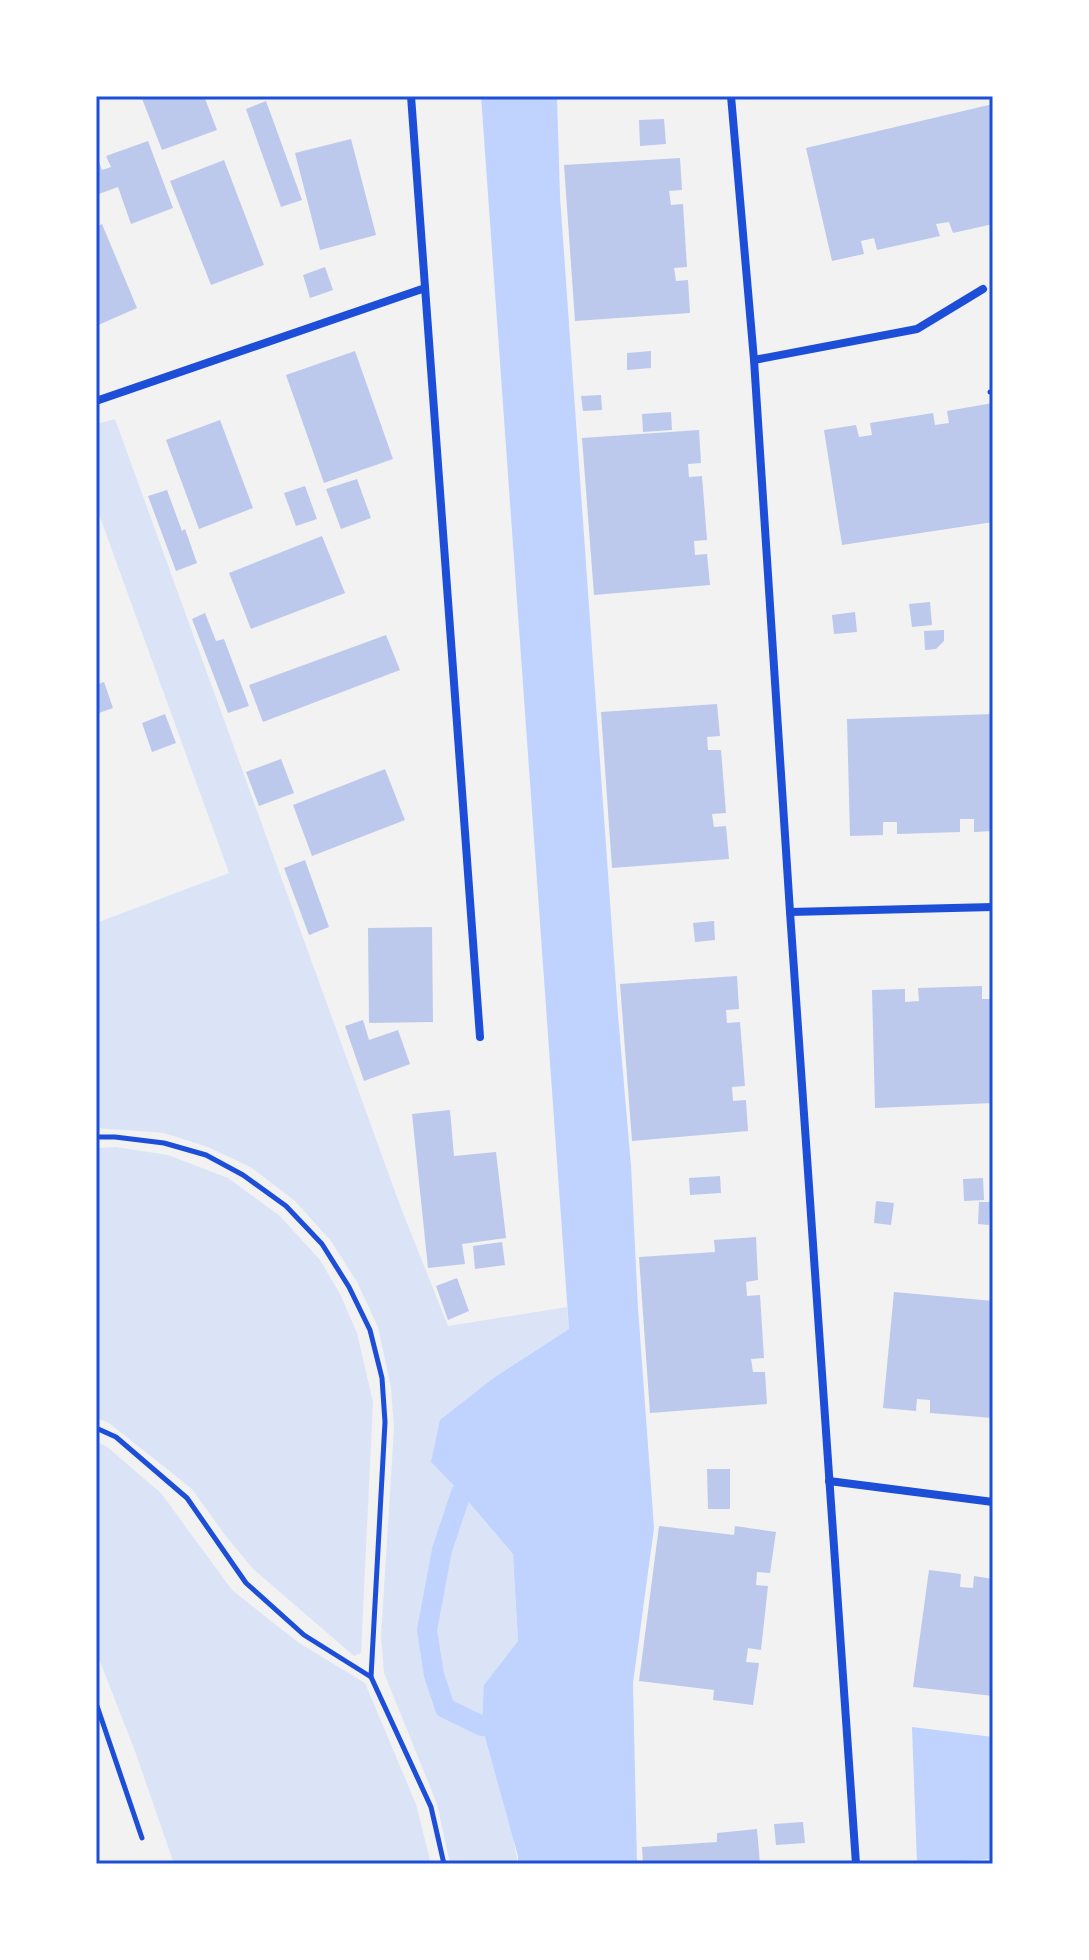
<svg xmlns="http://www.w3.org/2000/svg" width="1089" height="1960" viewBox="0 0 1089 1960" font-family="Poppins,sans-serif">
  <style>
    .green { fill: #dbe4f7 }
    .water { fill: #bfd3fe }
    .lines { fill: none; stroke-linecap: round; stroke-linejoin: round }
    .stream { stroke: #bfd3fe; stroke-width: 20 }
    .building { fill: #bdc9ec }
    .path { stroke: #1d4ed8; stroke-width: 5 }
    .minor { stroke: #1d4ed8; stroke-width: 8 }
    .neatline { fill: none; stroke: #1d4ed8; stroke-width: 3 }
  </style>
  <rect width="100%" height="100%" fill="#f2f2f2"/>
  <g class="green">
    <polygon points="115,419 401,1208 448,1326 567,1307 569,1329 495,1377 431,1462 461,1493 513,1554 518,1641 484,1685 518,1864 450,1864 437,1804 384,1673 381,1636 394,1429 391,1388 378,1327 357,1282 331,1241 295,1201 252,1168 208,1147 164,1133 96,1128 96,923 229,873 96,506 96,424"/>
    <polygon points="116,1147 168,1155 228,1178 280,1216 320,1260 341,1296 357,1333 373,1402 361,1653 354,1656 253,1569 225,1535 192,1489 109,1423 96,1418 96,1148"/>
    <polygon points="96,1442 106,1446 161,1493 232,1590 299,1643 365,1683 416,1804 431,1864 174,1864 136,1754 96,1651"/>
  </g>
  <g class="water">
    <polygon points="481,96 557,96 560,197 618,1015 631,1166 638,1308 654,1528 633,1683 637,1864 518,1864 518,1856 482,1726 484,1685 518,1641 513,1554 461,1493 431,1462 440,1420 495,1377 569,1329"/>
    <polygon points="912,1727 993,1737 993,1859 917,1864"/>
  </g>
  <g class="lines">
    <polyline class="stream" points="461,1493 442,1550 427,1630 434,1675 445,1708 482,1726"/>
  </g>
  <g class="building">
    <polygon points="141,96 204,96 217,130 162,150"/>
    <polygon points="266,101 302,200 281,207 246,109"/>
    <polygon points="993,104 993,224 953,233 949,222 936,224 940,236 877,250 874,238 861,241 864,254 832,261 806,148"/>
    <polygon points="664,119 666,144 640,146 639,120"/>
    <polygon points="351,139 376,235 320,250 295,153"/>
    <polygon points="148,141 173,208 131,224 118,187 96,195 96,154 102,170 111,167 106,156"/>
    <polygon points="680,158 682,190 669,191 671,205 683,204 687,267 674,268 676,281 688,280 690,313 575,321 564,165"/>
    <polygon points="224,160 264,265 211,285 170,181"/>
    <polygon points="102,224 137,308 96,326 96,227"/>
    <polygon points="325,267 333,290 310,298 303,275"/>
    <polygon points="355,351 393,459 324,483 286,375"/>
    <polygon points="651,351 651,368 627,370 627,353"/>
    <polygon points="601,395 602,410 583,411 581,396"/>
    <polygon points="993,403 993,522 842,545 824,430 856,425 859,437 872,435 870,423 933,413 935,425 949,423 947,411"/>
    <polygon points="671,412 672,430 643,432 642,414"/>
    <polygon points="220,420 253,508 199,529 166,440"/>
    <polygon points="699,430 701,463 688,464 689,477 702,476 707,540 694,541 695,555 707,554 710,585 594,595 582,438"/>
    <polygon points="357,479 371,518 341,529 326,489"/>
    <polygon points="305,486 317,519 296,526 284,493"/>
    <polygon points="167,490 182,531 185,529 197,563 176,571 148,496"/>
    <polygon points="322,536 345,593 251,629 229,573"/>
    <polygon points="930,602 932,625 912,627 909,604"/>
    <polygon points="855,612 857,632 834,634 832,615"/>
    <polygon points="205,613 216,641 224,639 249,706 228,713 192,619"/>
    <polygon points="944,630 944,641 936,649 925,650 924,631"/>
    <polygon points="386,635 400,670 263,722 249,685"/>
    <polygon points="104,682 113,708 96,714 96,685"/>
    <polygon points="717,704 720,736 707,737 708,750 721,750 726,813 712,814 714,827 726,826 729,859 612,868 601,712"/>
    <polygon points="165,714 176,743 152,752 142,723"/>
    <polygon points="993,714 993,831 974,832 974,819 960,819 960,832 897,834 897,822 883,822 883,835 850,836 847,719"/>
    <polygon points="281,759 294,793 259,806 246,772"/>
    <polygon points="385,769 405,820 312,856 293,805"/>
    <polygon points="305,860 329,927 309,935 284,868"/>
    <polygon points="714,921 715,940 695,942 693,923"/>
    <polygon points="432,927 433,1022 369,1023 368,928"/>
    <polygon points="737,976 739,1009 726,1010 727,1023 740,1022 745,1086 732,1087 733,1101 746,1100 748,1131 632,1141 620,984"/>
    <polygon points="982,986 982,999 993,999 993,1103 875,1108 872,990 905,989 905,1002 919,1001 918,988"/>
    <polygon points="363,1020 369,1040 398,1030 410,1064 364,1081 345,1026"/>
    <polygon points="450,1110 454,1156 496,1152 506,1238 462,1244 465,1264 428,1268 412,1114"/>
    <polygon points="720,1176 721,1193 690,1195 689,1178"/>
    <polygon points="983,1178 984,1200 964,1201 963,1179"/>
    <polygon points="876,1201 894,1203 891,1225 874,1223"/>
    <polygon points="979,1202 990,1202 989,1225 978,1224"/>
    <polygon points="756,1237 758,1280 746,1282 747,1296 760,1295 764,1358 751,1359 753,1372 765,1372 767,1404 650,1413 639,1257 715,1252 714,1240"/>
    <polygon points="502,1242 505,1265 475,1269 473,1246"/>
    <polygon points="457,1278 469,1311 448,1320 436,1286"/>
    <polygon points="894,1292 993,1301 993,1418 930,1413 930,1400 917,1399 916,1411 883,1408"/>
    <polygon points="707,1469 730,1469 730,1509 708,1509"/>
    <polygon points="659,1526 734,1535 735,1526 776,1532 770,1573 757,1572 756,1585 768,1586 761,1650 748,1648 746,1662 759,1663 753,1705 713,1700 714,1690 639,1681"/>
    <polygon points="929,1570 961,1574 960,1587 973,1588 974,1576 993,1579 993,1696 913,1687"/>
    <polygon points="803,1822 805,1843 776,1845 774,1824"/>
    <polygon points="757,1829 760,1864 643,1864 642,1847 717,1842 717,1833"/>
  </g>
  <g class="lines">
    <g class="path">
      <polyline points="990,392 993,392"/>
      <polyline points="96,1137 115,1137 164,1143 206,1155 243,1175 286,1206 322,1244 349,1287 370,1330 382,1378 385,1422 371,1677 304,1635 246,1583 187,1498 116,1437 96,1428"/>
      <polyline points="371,1677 431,1807 444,1864"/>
      <polyline points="96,1703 142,1838"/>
    </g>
    <g class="minor">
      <polyline points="411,96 480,1037"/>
      <polyline points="731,96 754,360 790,912 856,1864"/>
      <polyline points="754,360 917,329 983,289"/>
      <polyline points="96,401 425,288"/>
      <polyline points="790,912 993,907"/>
      <polyline points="829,1481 993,1502"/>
    </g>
  </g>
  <rect width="1089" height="1960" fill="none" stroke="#ffffff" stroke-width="196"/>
  <rect x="98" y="98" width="893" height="1764" class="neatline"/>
</svg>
